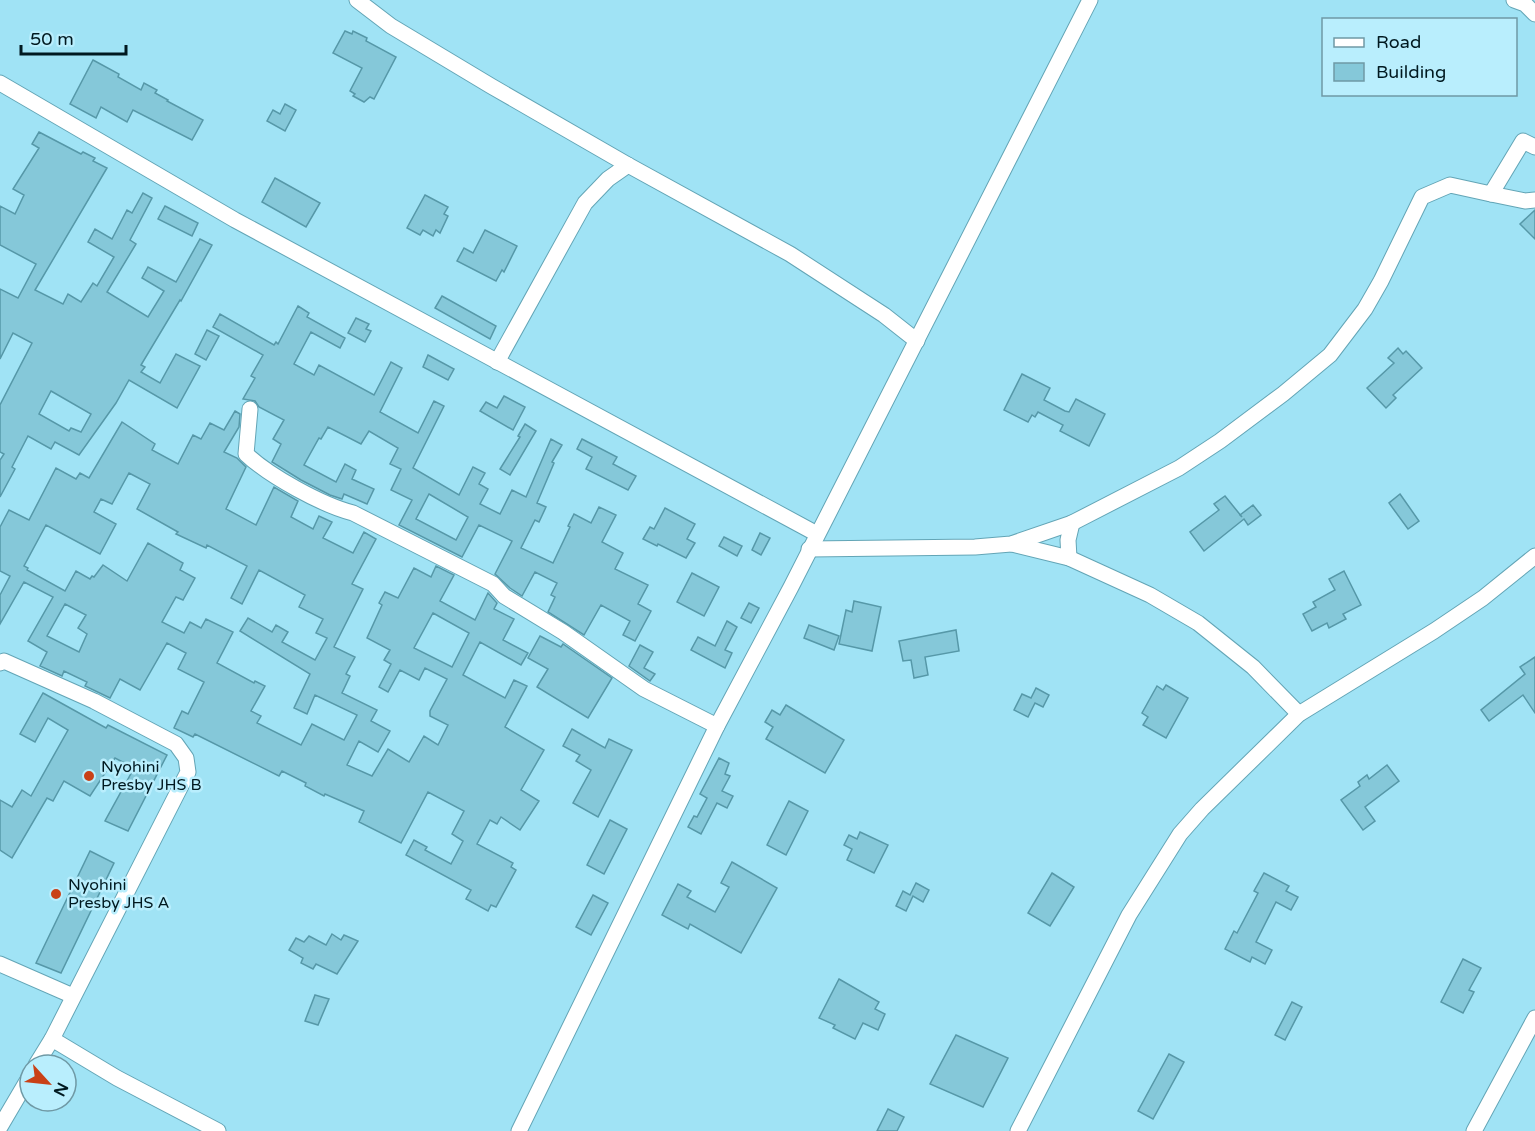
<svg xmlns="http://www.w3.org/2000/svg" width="1535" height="1131" viewBox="0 0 1535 1131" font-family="'Varela Round',sans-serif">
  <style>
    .building { fill: #85c8d9; stroke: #5698a8; stroke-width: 1.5; fill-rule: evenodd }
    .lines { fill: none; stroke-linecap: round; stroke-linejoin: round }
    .street-casing { stroke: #63a5b6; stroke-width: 17 }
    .street { stroke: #fff; stroke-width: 15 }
    .poi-dot { fill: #c94117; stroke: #b9eefd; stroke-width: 2 }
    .labels { text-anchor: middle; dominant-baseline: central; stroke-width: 5; stroke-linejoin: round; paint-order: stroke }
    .poi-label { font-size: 16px; fill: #001920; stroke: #b9eefd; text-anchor: start }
  </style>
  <rect width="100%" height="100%" fill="#a0e3f5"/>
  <g class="building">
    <polygon points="345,31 352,34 353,31 367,38 366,41 396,57 374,99 370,97 364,102 353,96 355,94 350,91 362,68 333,53"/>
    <polygon points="93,60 119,74 118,77 141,90 144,83 157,90 155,93 168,100 167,101 203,120 192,140 133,110 127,122 101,107 96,118 70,104"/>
    <polygon points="285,104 296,110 285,131 267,121 273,110 280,114"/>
    <path d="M39 132 81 154 83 152 95 158 93 161 107 168 35 290 63 304 68 294 81 302 93 283 97 286 114 257 88 242 95 229 112 239 127 210 132 213 143 193 152 198 130 240 136 244 107 292 148 317 164 291 142 278 148 267 176 282 200 239 212 245 181 301 180 300 141 365 145 367 141 372 160 383 176 354 200 366 177 408 129 380 116 403 79 455 55 442 51 449 28 436 12 467 15 469 0 497V460L4 454 0 452V405L32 343 13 333 0 359V289L18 298 36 264 0 245V206L15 214 24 195 13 189 39 148 32 144ZM51 391 91 414 81 432 71 428 69 431 39 414Z"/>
    <polygon points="275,178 320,203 306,227 262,202"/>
    <polygon points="425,195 448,207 444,214 448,216 440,233 436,230 433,236 423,230 420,235 407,228"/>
    <polygon points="165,206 198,223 192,236 158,219"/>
    <polygon points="1535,210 1535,239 1520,224"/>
    <polygon points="485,230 517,246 504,272 502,270 496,281 457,261 464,248 473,253"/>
    <polygon points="442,296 496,326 490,339 435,308"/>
    <path d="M298 306 309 313 307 317 345 338 340 348 311 332 294 364 314 375 319 365 374 395 391 362 402 368 380 412 418 433 434 401 444 406 413 468 459 495 473 467 485 473 479 484 488 489 480 504 500 514 512 490 526 497 551 439 562 445 552 462 554 463 537 503 546 507 539 522 535 520 521 548 553 563 570 527 568 526 574 514 591 523 599 507 616 515 602 542 623 553 615 569 648 585 638 604 651 611 635 641 623 635 630 621 601 605 584 635 548 612 555 597 551 595 557 583 535 572 522 596 510 588 495 574 512 541 479 525 462 557 399 525 412 500 391 490 401 469 390 464 398 448 369 431 361 444 328 427 321 439 319 438 304 465 336 482 345 464 356 470 352 479 374 489 367 504 344 494 342 499 330 495 301 480 272 462 281 444 273 439 284 420 259 407 255 401 243 399 255 378 251 376 263 355 213 327 220 314 274 345 276 342 278 344ZM429 494 468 517 456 540 416 519Z"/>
    <polygon points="356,318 369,324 366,329 371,331 365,342 348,333"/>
    <polygon points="207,330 219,336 206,360 195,354"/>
    <polygon points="1398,348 1403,354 1406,351 1422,368 1393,395 1396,398 1386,408 1367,388 1394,363 1388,358"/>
    <polygon points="428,355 454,369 448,380 423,367"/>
    <polygon points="1022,374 1050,388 1044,400 1065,411 1069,412 1076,399 1105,414 1089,446 1060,431 1063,425 1038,412 1035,417 1032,415 1028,422 1004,410"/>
    <polygon points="504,396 525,407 513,430 480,411 486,402 497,408"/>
    <path d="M235 411 240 414 239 427 224 452 237 458 246 467 226 509 256 525 274 487 298 501 291 517 313 529 319 516 332 522 323 538 353 553 364 532 376 539 352 584 363 589 334 647 355 657 346 674 350 676 342 693 377 710 371 721 390 731 378 752 359 741 347 765 372 776 388 749 409 762 424 736 438 745 448 725 430 716V711L447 679 425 668 419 680 400 670 388 692 379 687 391 664 384 660 390 650 367 638 382 605 379 603 385 592 398 598 414 568 431 577 436 566 454 575 440 601 475 620 488 593 497 603 494 609 514 619 503 640 528 653 521 665 480 642 463 675 505 698 514 680 527 686 505 727 544 750 521 790 539 801 520 830 501 817 497 824 490 820 477 844 513 863 511 867 516 870 496 907 491 905 488 911 466 899 471 890 406 855 414 840 427 847 425 850 451 864 463 841 452 834 464 811 428 792 401 843 359 822 364 811 325 794 324 796 305 786 306 783 282 771 279 776 195 734 193 737 174 728 182 711 188 714 204 682 178 669 186 653 167 643 140 690 120 679 110 698 85 686 87 682 64 671 62 676 40 666 47 652 28 641 53 597 24 582 0 624V595L10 576 0 571V527L9 510 29 520 56 468 76 479 80 473 89 478 122 422 155 444 152 450 178 464 193 435 201 439 210 423 224 430ZM129 473 150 484 137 509 178 532 176 534 206 548 207 545 247 566 231 598 242 604 259 570 305 595 299 607 323 619 316 633 327 638 315 660 282 642 288 632 276 625 272 632 248 618 240 631 310 674 294 708 307 714 315 695 357 715 344 740 312 724 301 745 257 723 261 716 251 711 265 686 255 681 254 683 217 663 233 632 206 619 201 628 190 622 184 633 162 622 176 597 183 600 195 578 180 570 183 563 148 543 127 581 103 565 94 577 92 576 90 579 76 571 65 591 27 570 28 568 24 566 46 525 100 554 116 524 94 512 101 499 112 504ZM65 604 86 615 78 628 87 634 79 652 47 636ZM433 613 469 633 452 667 414 648Z"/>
    <polygon points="525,424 536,431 510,475 500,469 520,437 518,436"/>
    <polygon points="582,439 617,457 613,464 636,476 628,490 586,469 592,457 577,449"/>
    <polygon points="1400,494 1419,521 1408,529 1389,503"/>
    <polygon points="1225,496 1242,517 1240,515 1253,505 1261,515 1248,525 1244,519 1204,551 1190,532 1219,510 1214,504"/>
    <polygon points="665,508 695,524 687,539 695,543 686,558 658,544 657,546 643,539 650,527 654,529"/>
    <polygon points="760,533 770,538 761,555 752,550"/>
    <polygon points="724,537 742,546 737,556 719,546"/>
    <polygon points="1344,571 1361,605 1343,614 1346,619 1329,628 1327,623 1312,631 1303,614 1316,607 1313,602 1335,590 1329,579"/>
    <polygon points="692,573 719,587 704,616 677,602"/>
    <polygon points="854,601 881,607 872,651 839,644 846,610 852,612"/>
    <polygon points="749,603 759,608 751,623 741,618"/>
    <polygon points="727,621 737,627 725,650 732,653 725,668 691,650 698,637 715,646"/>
    <polygon points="809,625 839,636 834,650 804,638"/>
    <polygon points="956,630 959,651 925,657 928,675 914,678 911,660 903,661 899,641"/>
    <polygon points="540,636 561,647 563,644 612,678 588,718 537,687 548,669 528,658"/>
    <polygon points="640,645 653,652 644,668 655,674 650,681 629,666"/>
    <polygon points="1535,657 1535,713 1523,695 1489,721 1481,710 1525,674 1520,667"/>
    <polygon points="1166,685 1188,698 1166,738 1143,725 1148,717 1142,713 1157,686 1163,690"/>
    <polygon points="1036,688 1049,695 1043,707 1035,703 1028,717 1014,710 1022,694 1031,698"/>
    <polygon points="43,693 106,728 108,725 167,755 128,831 105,821 134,768 115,758 90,796 64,781 53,801 47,798 12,858 0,850 0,800 12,807 22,790 31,796 68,730 48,718 35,742 20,734"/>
    <polygon points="786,705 844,740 825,773 766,739 773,727 765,722 772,710 780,715"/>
    <polygon points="572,729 605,748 609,739 632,750 598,817 573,803 591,770 576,761 580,755 563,746"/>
    <polygon points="719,758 729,763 725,774 730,776 722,791 733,796 727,808 717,803 701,834 688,827 694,816 697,817 707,798 700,794"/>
    <polygon points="1387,765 1399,781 1365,807 1375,821 1363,830 1341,800 1360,786 1358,782 1367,775 1369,779"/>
    <polygon points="789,801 808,811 786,855 767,845"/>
    <polygon points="610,820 627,829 604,874 587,865"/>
    <polygon points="860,832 888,845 874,873 847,860 852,849 844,845 849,835 857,839"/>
    <polygon points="90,851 114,863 61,973 36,963"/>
    <polygon points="732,862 777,888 741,953 690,924 688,929 662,915 678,884 691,891 687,897 715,912 729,887 721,883"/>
    <polygon points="1052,873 1074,887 1050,926 1028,913"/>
    <polygon points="1264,873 1289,886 1286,891 1298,897 1291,910 1276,902 1256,942 1272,950 1265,964 1252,957 1250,962 1225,949 1234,931 1237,933 1258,893 1254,891"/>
    <polygon points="916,883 929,890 923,902 913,896 906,911 896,906 903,891 910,895"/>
    <polygon points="593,895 608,903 591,935 576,927"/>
    <polygon points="332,934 341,940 344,935 358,941 337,974 316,964 313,969 301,963 303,958 289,950 296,938 304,942 309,936 326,945"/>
    <polygon points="1463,959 1481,968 1469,990 1474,992 1463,1013 1441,1002"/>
    <polygon points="839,979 879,1002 875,1009 885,1014 878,1030 863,1023 855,1039 833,1028 835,1025 819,1018"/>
    <polygon points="315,995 329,999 318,1025 305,1021"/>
    <polygon points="1292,1002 1302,1007 1285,1040 1275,1035"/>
    <polygon points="956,1035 1008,1058 983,1107 930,1084"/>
    <polygon points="1169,1054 1184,1062 1153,1119 1138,1111"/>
    <polygon points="888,1109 904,1117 897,1131 877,1131"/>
  </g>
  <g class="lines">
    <defs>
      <g id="street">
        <polyline points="357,0 391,26 491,86 628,165 790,254 884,315 917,341"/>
        <polyline points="1514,0 1525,4 1535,14"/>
        <polyline points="0,83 235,220 817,534"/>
        <polyline points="1491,194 1525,201 1535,200"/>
        <polyline points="497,362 585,203 608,179 628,165"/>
        <path d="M250 409 246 454C269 476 322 505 353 513L493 584 504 596 563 632 644 689 717 726"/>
        <polyline points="1012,544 1069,558 1150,595 1198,623 1253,667 1299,714"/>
        <polyline points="809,549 975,547 1011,544 1072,523 1179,468 1220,441 1283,394 1330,355 1365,309 1381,281 1422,197 1450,185 1491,194 1523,141 1535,147"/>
        <polyline points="1069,558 1068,540 1072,523"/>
        <polyline points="0,663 4,661 94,701 176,744 186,758 188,772 52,1039 36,1065"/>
        <polyline points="0,964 73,996"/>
        <polyline points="52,1039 117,1078 218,1131"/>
        <polyline points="0,1127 30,1076"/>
        <polyline points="519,1131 717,726 791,587 1090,0"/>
        <polyline points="1018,1131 1129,915 1180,834 1202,809 1299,714 1434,631 1483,598 1535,556"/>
        <polyline points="1474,1131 1535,1018"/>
      </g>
    </defs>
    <use href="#street" class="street-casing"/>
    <use href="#street" class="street"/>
  </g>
  <g class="poi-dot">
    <circle cx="89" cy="776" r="6"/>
    <circle cx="56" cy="894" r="6"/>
  </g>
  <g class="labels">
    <g class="poi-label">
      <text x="101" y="767">Nyohini<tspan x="101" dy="18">Presby JHS B</tspan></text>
      <text x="68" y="885">Nyohini<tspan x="68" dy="18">Presby JHS A</tspan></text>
    </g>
  </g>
  <rect x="1322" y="18" width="195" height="78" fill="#b9eefd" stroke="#6f99a5" stroke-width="1.5"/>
  <rect x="1334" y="38" width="30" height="9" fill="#ffffff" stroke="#6f99a5" stroke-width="1.5"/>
  <text x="1376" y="48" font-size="18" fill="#001920">Road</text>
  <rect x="1334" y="63" width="30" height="18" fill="#85c8d9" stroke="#6f99a5" stroke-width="1.5"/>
  <text x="1376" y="78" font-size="18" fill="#001920">Building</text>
  <g transform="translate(48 1083) rotate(117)"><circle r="28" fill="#b9eefd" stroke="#6f99a5" stroke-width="1.5"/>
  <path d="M0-4.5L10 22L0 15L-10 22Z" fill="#c94117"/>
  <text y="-9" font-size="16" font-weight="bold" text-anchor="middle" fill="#001920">N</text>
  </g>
  <path d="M21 45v9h105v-9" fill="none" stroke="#001920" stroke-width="3"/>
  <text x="30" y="45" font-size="18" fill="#001920" stroke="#b9eefd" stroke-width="4.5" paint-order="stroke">50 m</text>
</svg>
